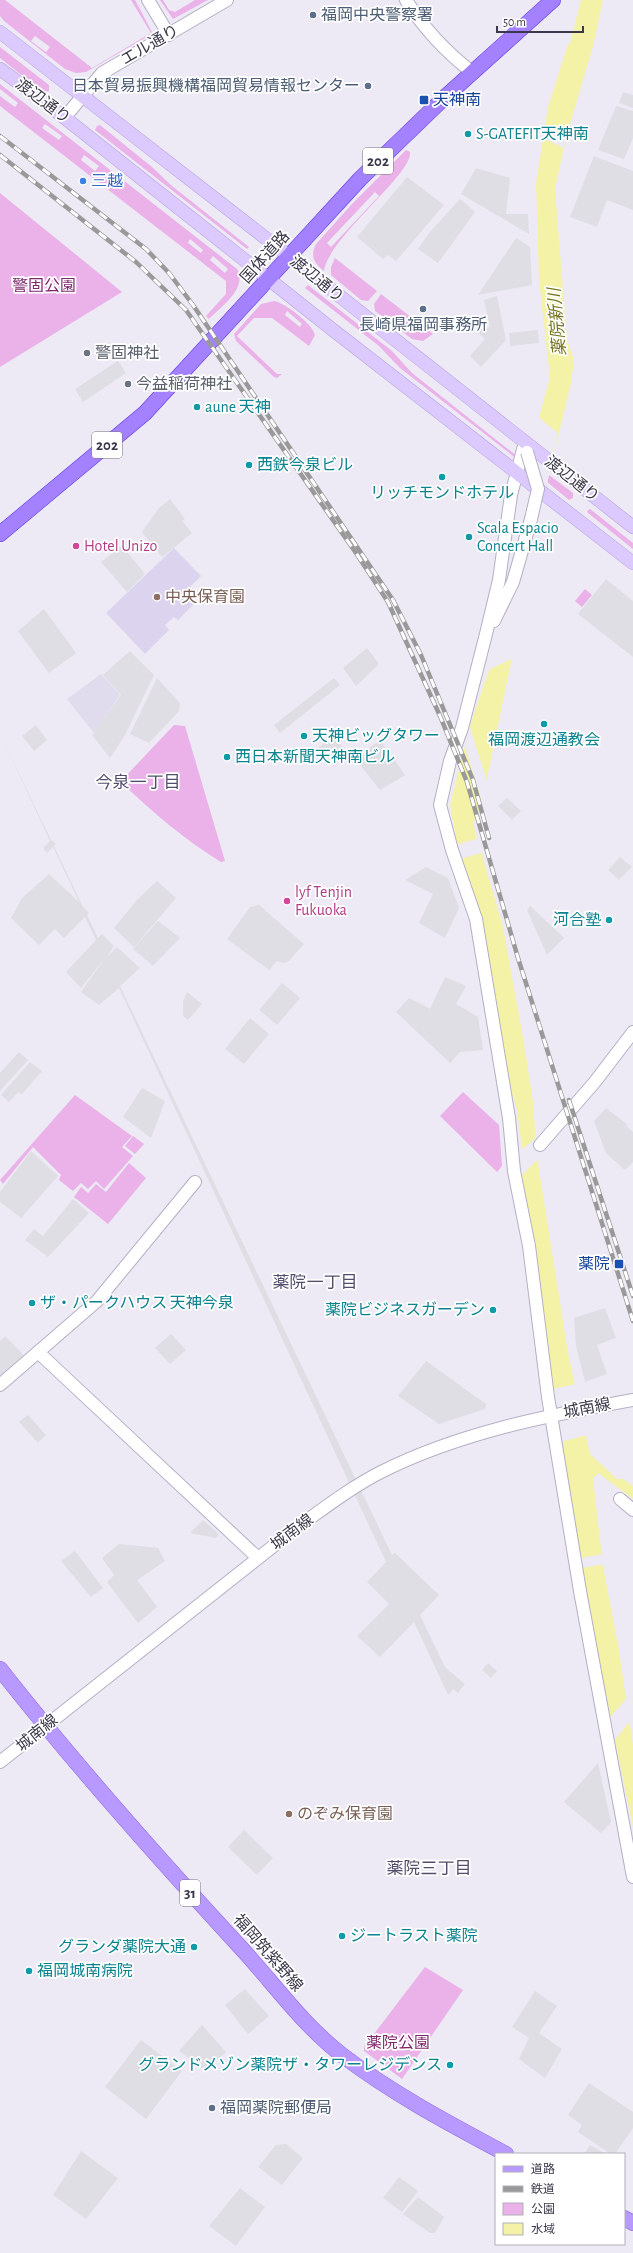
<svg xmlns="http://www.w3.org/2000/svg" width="633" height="2253" viewBox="0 0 633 2253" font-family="'Alegreya Sans','Noto Sans JP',sans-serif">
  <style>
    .residential { fill: #e1dced }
    .education { fill: #dcd4ef }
    .green { fill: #eab2e8; fill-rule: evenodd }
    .parking { fill: #dfdee4 }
    .water { fill: #f3f2a6 }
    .pier { fill: #edeaf5 }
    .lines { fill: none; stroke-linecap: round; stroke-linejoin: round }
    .tertiary-casing { stroke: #b4afc4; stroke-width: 14 }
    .secondary-casing { stroke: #b6a1e2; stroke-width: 14 }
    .primary-casing { stroke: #8b66e7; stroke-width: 16 }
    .trunk-casing { stroke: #5c37e2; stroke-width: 16 }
    .tertiary { stroke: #fff; stroke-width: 12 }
    .secondary { stroke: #dccaff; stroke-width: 13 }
    .primary { stroke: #b899ff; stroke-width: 15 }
    .trunk { stroke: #a482ff; stroke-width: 15 }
    .rail-casing { stroke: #999; stroke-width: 4.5 }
    .rail { stroke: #fff; stroke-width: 3; stroke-dasharray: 9; stroke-linecap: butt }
    .tertiary-bridge-casing { stroke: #b4afc4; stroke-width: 14; stroke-linecap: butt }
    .tertiary-bridge { stroke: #fff; stroke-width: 12 }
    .service-dot { fill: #5c6f8a; stroke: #fff; stroke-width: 1.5 }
    .transit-dot { fill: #1a4fb4; stroke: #fff; stroke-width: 1.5 }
    .culture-dot { fill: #0f9aa8; stroke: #fff; stroke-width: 1.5 }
    .shop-dot { fill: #3f7fe0; stroke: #fff; stroke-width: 1.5 }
    .worship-dot { fill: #6b7280; stroke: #fff; stroke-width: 1.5 }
    .hotel-dot { fill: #d1479c; stroke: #fff; stroke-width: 1.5 }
    .education-dot { fill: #8d6e63; stroke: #fff; stroke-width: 1.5 }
    .labels { text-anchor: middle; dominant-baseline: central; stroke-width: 3.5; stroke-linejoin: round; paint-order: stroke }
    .shield { fill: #fff; stroke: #767480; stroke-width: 1 }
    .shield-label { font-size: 15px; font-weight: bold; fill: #3b384a }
    .service-label { font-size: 16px; fill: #4e5e75; stroke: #fff; text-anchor: start }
    .street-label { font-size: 16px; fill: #3b384a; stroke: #fff }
    .transit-label { font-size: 16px; fill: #164399; stroke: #fff; text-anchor: start }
    .culture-label { font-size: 16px; fill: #0d838f; stroke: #fff; text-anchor: start }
    .shop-label { font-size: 16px; fill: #366cbe; stroke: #fff; text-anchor: start }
    .park-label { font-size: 16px; fill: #7e286c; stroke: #fff }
    .worship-label { font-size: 16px; fill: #5b616d; stroke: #fff; text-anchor: start }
    .hotel-label { font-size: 16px; fill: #b23c85; stroke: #fff; text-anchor: start }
    .education-label { font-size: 16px; fill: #785e54; stroke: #fff; text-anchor: start }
    .water-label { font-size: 17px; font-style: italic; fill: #767622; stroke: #fff }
    .neighbourhood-label { font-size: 17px; fill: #544e6d; stroke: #fff }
  </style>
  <rect width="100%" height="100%" fill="#edeaf5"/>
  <polygon class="residential" points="101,674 120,695 94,733 67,699"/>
  <polygon class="education" points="174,548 201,576 186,591 196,602 178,620 174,617 165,625 169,630 145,654 106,613"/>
  <g class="green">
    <path d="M0 0H5L92 68 151 33 131 0H135L152 32 150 35 86 72 76 73 65 69 4 21 0 16ZM35 36 50 47 46 52 31 41Z"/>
    <polygon points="160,0 163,0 169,10 175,12 195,0 208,0 173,19"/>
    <polygon points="0,47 49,85 49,91 43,92 0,58"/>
    <path d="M0 84 237 269C248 288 221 307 209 319L206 316 226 294V281L0 106V96L15 107 18 103 0 89ZM45 124 62 136 59 140 42 128ZM84 155 99 166 95 171 81 160ZM190 239 203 250 201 253 188 243ZM213 256 228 269 225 273 210 260Z"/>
    <polygon points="100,125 152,167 172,186 249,247 247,249 95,130 97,126"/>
    <path d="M406 150 410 152C413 174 328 238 324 271 314 263 310 256 316 244L352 204ZM375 192 379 196 331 247 327 243Z"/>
    <polygon points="0,193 122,292 0,367"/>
    <polygon points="335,258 377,291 368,301 361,300 331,275 331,267"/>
    <polygon points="308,285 392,351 412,373 518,457 517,459 400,368 379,346 305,288"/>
    <polygon points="381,294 433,334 423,341 412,339 375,311 374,304"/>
    <path d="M274 301C285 303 313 324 315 335L309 346 272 318H254L237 336 277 374H282L277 378 274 377 236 341 234 334 261 304ZM287 311 302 324 300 327 285 315Z"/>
    <polygon points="549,475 573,493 573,498 569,500 546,481"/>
    <polygon points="590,509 633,543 633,549 588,513 587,511"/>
    <polygon points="585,589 592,595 582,607 575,601"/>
    <path d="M174 725 185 726 225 861 221 862C186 841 154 813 124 785V778Z"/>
    <polygon points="463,1092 499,1125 502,1166 497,1172 440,1116"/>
    <polygon points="75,1095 132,1136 122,1147 133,1156 104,1189 96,1181 88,1189 81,1183 73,1191 59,1180 61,1175 33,1147 3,1184 0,1180"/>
    <polygon points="133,1136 144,1144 135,1154 125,1146"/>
    <polygon points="129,1163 146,1178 108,1224 74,1197 81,1187 88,1193 96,1184 106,1192"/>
    <polygon points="425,1967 463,1990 402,2079 364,2051 364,2047"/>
  </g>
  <g class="parking">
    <polygon points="623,92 633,95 633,108 619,103"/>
    <polygon points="616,106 633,111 633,138 624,159 598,150"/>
    <polygon points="594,156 633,171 633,210 607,200 597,227 570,217"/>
    <polygon points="476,168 510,178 506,214 528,214 529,234 461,194"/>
    <polygon points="407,177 444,205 396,261 388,255 383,259 357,237"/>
    <polygon points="460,199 475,212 438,263 418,249 429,233"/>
    <polygon points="516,238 530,247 532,285 478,295"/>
    <polygon points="497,296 506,340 481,367 470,356 485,339 476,331 490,327 484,300"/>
    <polygon points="538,330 539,343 510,346 509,333"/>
    <polygon points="118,361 126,373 83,402 75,389"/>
    <polygon points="170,499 185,519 182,521 192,533 162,557 142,532 159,508"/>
    <polygon points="122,546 145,574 127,592 101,562"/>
    <polygon points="606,579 633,601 633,657 578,614"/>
    <polygon points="44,609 76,653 49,673 18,631"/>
    <polygon points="367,648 379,664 356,686 343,668"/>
    <polygon points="130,651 154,675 125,735 110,758 92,735 121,695 103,675"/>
    <polygon points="157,678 180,703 179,711 149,743 130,734"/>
    <polygon points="334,678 340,685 280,733 274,725"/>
    <polygon points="36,725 47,740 34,751 22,736"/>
    <polygon points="332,736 347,751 336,766 318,748"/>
    <polygon points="2,738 51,840 56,844 54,846 83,907 89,913 87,915 98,938 102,934 114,946 107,957 117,947 140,968 120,986 392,1555 395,1553 439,1595 420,1615 445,1667 465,1684 458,1693 453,1689 448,1695 414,1622 380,1657 357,1636 389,1604 367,1582 386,1562 119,988 99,1005 81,992 105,958 81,988 66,972 96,940 85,917 64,938 55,929 39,945 11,918 22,898 49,874 79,902 53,847 47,853 43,848 50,841"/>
    <polygon points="381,741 405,775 380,790 357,761 371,746"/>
    <polygon points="507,798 521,811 512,820 498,806"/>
    <polygon points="620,857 632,867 619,880 608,870"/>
    <polygon points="426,867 448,878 459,908 445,938 419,923 433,894 405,880"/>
    <polygon points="157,881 176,898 134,947 114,928 137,900"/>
    <polygon points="259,905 304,944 289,961 283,963 277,961 269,970 227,939 250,907"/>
    <polygon points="530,906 564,938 547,955 527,910"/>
    <polygon points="158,921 180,938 153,966 133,949"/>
    <polygon points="445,977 466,986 456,1004 478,1017 483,1050 460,1052 450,1063 396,1012 409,998 430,1009"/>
    <polygon points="282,983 300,998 277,1025 259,1010"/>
    <polygon points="187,992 202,1004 188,1020 183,1016 183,1002"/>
    <polygon points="250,1018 269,1034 244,1064 225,1049"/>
    <polygon points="19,1052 28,1060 0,1091 0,1073"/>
    <polygon points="30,1062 42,1071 22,1094 18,1092 9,1102 1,1095"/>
    <polygon points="142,1088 165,1101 151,1138 123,1117"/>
    <polygon points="606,1108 627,1124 626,1126 633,1132 633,1162 625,1170 606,1153 594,1121"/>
    <polygon points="31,1151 58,1176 21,1218 0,1202 0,1192"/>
    <polygon points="73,1199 89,1213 48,1257 25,1240 34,1229 43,1236"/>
    <polygon points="605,1308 616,1338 597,1345 607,1374 585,1382 576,1346 574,1318"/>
    <polygon points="171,1334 186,1350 170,1364 155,1348"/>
    <polygon points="5,1336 22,1353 23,1356 0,1376 0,1341"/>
    <polygon points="426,1361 486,1404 485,1409 439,1424 398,1396"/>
    <polygon points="28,1415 46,1435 38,1443 19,1422"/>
    <polygon points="203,1520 219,1534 216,1538 190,1533"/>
    <polygon points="119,1544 158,1548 165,1561 137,1580 157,1607 138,1623 107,1582 114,1575 102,1558"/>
    <polygon points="75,1551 103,1588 91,1597 61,1561"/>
    <polygon points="488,1663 497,1671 491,1678 482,1670"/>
    <polygon points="598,1763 611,1822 601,1833 564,1802"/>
    <polygon points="244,1830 273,1858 257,1875 228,1847"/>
    <polygon points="245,1989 269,2016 248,2034 225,2005"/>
    <polygon points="535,1991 557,2006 539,2033 562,2049 545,2078 519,2059 529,2038 512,2027"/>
    <polygon points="202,2025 226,2052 205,2070 179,2051"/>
    <polygon points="141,2040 182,2071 146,2119 105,2087"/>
    <polygon points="589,2083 633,2112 633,2128 615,2154 611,2154 578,2132 582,2125 568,2115"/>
    <polygon points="286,2144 303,2158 282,2185 258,2167 276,2145"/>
    <polygon points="590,2145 606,2154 584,2154"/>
    <polygon points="81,2151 118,2178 86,2219 53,2195"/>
    <polygon points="399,2177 418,2191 402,2212 383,2198"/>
    <polygon points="240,2188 265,2207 236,2246 209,2226"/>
    <polygon points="418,2197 444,2217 435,2233 430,2233 403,2214"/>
  </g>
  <polygon class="water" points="581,0 603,0 593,46 566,138 555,189 567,340 574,360 571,383 532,545 513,653 482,802 473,824 503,927 522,1032 533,1101 537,1157 568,1353 590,1454 617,1479 623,1479 633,1486 633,1499 598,1473 593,1478 603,1566 618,1645 633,1745 633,1827 596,1649 553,1389 535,1244 521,1174 522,1150 517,1109 509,1083 482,922 457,844 450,805 470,726 486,678 540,414 550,377 539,280 536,183 548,107 568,44 570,43"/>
  <g class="pier">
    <polygon points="544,128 566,138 563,148 546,139 541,140"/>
    <polygon points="537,416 558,433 534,545 514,658 490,669 477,698 484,677"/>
    <polygon points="469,724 488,784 483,805 464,744"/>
    <polygon points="479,838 484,852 461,859 456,845"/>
    <polygon points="538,1136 539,1158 521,1176 519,1152"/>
    <polygon points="576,1384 587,1435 561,1442 552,1389"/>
    <polygon points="603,1554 605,1564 582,1568 581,1558"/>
    <polygon points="627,1698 631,1720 614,1741 610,1717"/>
  </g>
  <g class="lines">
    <defs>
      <g id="tertiary">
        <polyline points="148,0 169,35"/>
        <path d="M406 0C424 29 446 52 473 73"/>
        <polyline points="65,117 102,73 227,0"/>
        <polyline points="525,442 511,495 499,580 486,634 462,728 450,761 440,805 452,850 476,919 509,1118 514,1171 529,1246 548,1397 580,1591 633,1877"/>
        <polyline points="494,621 513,582 531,519"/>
        <polyline points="540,1145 594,1083 633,1032"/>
        <polyline points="38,1352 258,1558"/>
        <polyline points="0,1385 97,1301 195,1182"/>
        <polyline points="620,1499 633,1510"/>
        <path d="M0 1762 295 1529C323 1509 350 1488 381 1472 461 1432 546 1416 633 1400"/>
      </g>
      <g id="secondary">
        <polyline points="0,32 290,257 633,527"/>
        <polyline points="0,69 46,103 333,330 633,563"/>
      </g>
      <g id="primary">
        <path d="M0 1669C76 1766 158 1858 242 1949 275 1985 303 2025 342 2055 393 2094 450 2124 506 2154"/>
        <polyline points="624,2218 633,2223"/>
      </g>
      <polyline id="trunk" points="0,534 145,413 360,179 444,98 553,0"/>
    </defs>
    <use href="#tertiary" class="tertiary-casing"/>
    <use href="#secondary" class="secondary-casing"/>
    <use href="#primary" class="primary-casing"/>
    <use href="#trunk" class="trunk-casing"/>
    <use href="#tertiary" class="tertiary"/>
    <use href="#secondary" class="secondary"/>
    <use href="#primary" class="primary"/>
    <use href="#trunk" class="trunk"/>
    <defs>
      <g id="rail">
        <polyline points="0,136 146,249 169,273 193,305 393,600 421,655 473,780 489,838"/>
        <polyline points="0,155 136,262 186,310 356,553 388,602 440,716 467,782 518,958 633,1321"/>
        <polyline points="569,1100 633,1296"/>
      </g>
    </defs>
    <use href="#rail" class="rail-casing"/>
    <use href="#rail" class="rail"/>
    <defs>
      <polyline id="tertiary-bridge" points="527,452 538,489 531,519"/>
    </defs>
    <use href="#tertiary-bridge" class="tertiary-bridge-casing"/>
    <use href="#tertiary-bridge" class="tertiary-bridge"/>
  </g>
  <g class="service-dot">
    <circle cx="313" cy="15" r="4"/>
    <circle cx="368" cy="86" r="4"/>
    <circle cx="423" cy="309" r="4"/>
    <circle cx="212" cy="2108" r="4"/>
  </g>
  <g class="transit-dot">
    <rect x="419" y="95" width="10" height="10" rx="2"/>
    <rect x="614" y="1259" width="10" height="10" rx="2"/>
  </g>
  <g class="culture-dot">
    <circle cx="468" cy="134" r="4"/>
    <circle cx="197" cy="407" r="4"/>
    <circle cx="249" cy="465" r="4"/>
    <circle cx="442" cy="477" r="4"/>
    <circle cx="469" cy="537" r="4"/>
    <circle cx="544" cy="724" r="4"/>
    <circle cx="304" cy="736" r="4"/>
    <circle cx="227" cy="757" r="4"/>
    <circle cx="609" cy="920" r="4"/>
    <circle cx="32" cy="1303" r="4"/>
    <circle cx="493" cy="1310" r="4"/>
    <circle cx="342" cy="1936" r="4"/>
    <circle cx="194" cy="1947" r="4"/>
    <circle cx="29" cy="1971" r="4"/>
    <circle cx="450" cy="2065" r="4"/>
  </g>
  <circle class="shop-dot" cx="83" cy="181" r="4"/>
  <g class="worship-dot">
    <circle cx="87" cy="353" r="4"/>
    <circle cx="128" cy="384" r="4"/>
  </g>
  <g class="hotel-dot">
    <circle cx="76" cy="546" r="4"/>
    <circle cx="287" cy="901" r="4"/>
  </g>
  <g class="education-dot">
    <circle cx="157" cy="597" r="4"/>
    <circle cx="289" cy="1814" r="4"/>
  </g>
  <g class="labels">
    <g class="shield">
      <rect x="363" y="148" width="30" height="26" rx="3"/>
      <rect x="92" y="432" width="30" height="26" rx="3"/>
      <rect x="180" y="1880" width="20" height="26" rx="3"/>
    </g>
    <g class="shield-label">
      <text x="378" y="161">202</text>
      <text x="107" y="445">202</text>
      <text x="190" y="1893">31</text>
    </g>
    <g class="service-label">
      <text x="321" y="15">福岡中央警察署</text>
      <text x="360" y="86" text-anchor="end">日本貿易振興機構福岡貿易情報センター</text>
      <text x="423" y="325" text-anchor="middle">長崎県福岡事務所</text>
      <text x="220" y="2108">福岡薬院郵便局</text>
    </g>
    <g class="street-label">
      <text transform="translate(150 45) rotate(-30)">エル通り</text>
      <text transform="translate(43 101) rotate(37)">渡辺通り</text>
      <text transform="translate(265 257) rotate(-48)">国体道路</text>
      <text transform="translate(317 279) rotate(39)">渡辺通り</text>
      <text transform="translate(572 479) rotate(38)">渡辺通り</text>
      <text transform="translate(587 1408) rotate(-11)">城南線</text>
      <text transform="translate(292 1532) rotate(-37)">城南線</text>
      <text transform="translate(37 1733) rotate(-39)">城南線</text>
      <text transform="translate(268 1953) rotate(49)">福岡筑紫野線</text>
    </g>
    <g class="transit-label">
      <text x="433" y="100">天神南</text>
      <text x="610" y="1264" text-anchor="end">薬院</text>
    </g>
    <g class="culture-label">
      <text x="476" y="134">S-GATEFIT天神南</text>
      <text x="205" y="407">aune 天神</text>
      <text x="257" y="465">西鉄今泉ビル</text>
      <text x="442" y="493" text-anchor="middle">リッチモンドホテル</text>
      <text x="477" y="528">Scala Espacio<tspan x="477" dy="18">Concert Hall</tspan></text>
      <text x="312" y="736">天神ビッグタワー</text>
      <text x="544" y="740" text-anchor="middle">福岡渡辺通教会</text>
      <text x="235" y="757">西日本新聞天神南ビル</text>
      <text x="601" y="920" text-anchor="end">河合塾</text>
      <text x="40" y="1303">ザ・パークハウス 天神今泉</text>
      <text x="485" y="1310" text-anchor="end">薬院ビジネスガーデン</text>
      <text x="350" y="1936">ジートラスト薬院</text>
      <text x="186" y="1947" text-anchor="end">グランダ薬院大通</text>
      <text x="37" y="1971">福岡城南病院</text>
      <text x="442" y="2065" text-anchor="end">グランドメゾン薬院ザ・タワーレジデンス</text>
    </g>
    <g class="shop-label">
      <text x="91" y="181">三越</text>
    </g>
    <g class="park-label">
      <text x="44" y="286">警固公園</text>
      <text x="398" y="2043">薬院公園</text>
    </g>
    <g class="worship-label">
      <text x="95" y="353">警固神社</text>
      <text x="136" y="384">今益稲荷神社</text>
    </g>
    <g class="hotel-label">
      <text x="84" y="546">Hotel Unizo</text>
      <text x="295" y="892">lyf Tenjin<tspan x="295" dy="18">Fukuoka</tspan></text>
    </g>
    <g class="education-label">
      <text x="165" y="597">中央保育園</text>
      <text x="297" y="1814">のぞみ保育園</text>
    </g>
    <g class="water-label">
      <text transform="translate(557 322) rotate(-95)">薬院新川</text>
    </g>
    <g class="neighbourhood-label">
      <text x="138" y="782">今泉一丁目</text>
      <text x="315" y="1282">薬院一丁目</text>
      <text x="429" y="1868">薬院三丁目</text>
    </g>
  </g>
  <rect x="495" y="2153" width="130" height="92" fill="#ffffff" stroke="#b1afb7"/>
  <rect x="503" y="2166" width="20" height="6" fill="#b899ff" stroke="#b1afb7"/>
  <text x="531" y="2173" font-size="12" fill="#3b384a">道路</text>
  <rect x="503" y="2186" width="20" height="6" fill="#999999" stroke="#b1afb7"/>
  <text x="531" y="2193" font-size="12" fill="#3b384a">鉄道</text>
  <rect x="503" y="2203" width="20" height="12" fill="#eab2e8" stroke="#b1afb7"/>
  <text x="531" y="2213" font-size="12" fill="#3b384a">公園</text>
  <rect x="503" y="2223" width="20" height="12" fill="#f3f2a6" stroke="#b1afb7"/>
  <text x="531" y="2233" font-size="12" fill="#3b384a">水域</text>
  <path d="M497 26v6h86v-6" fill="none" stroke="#3b384a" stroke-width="2"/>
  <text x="503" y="26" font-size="12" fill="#3b384a" stroke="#ffffff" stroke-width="3" paint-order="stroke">50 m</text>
</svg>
